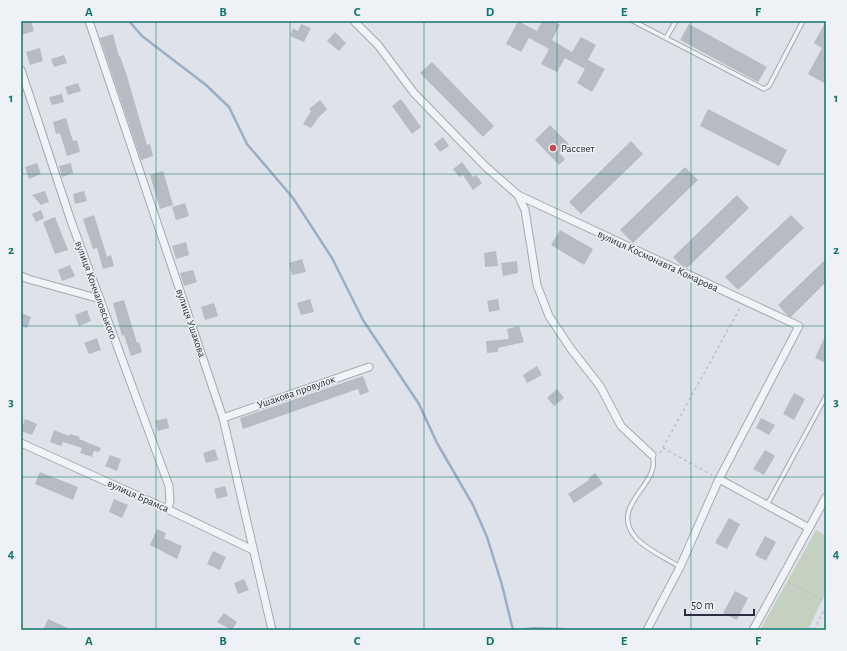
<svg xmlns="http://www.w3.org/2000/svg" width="847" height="651" viewBox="0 0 847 651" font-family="'Alegreya Sans',sans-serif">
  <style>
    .green { fill: #c4d1c1 }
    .water { fill: #9baec6 }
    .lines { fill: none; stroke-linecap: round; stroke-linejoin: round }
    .stream { stroke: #9baec6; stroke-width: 2.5 }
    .building { fill: #b7bbc4 }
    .lane-casing { stroke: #a5a9b2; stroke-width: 5.5 }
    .street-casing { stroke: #a5a9b2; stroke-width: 9 }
    .path { stroke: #bec0c6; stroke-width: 1.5; stroke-dasharray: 3 3; stroke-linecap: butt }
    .lane { stroke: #f2f3f6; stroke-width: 3.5 }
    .street { stroke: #f2f3f6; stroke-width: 7 }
    .grid { fill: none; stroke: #0f766e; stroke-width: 1; stroke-opacity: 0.55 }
    .poi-dot { fill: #c84954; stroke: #eef1f5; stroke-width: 1.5 }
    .labels { text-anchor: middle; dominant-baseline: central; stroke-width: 3; stroke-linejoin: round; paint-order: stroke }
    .poi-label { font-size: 11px; fill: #292f3e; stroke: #eef1f5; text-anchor: start }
    .street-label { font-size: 11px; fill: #292f3e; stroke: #eef1f5 }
    .neatline { fill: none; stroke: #0f766e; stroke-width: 1.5 }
    .grid-label { font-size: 13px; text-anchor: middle; font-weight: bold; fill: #0f766e }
  </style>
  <rect width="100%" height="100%" fill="#dfe2e8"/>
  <polygon class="green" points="816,530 826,536 826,592 808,630 760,630"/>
  <polygon class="water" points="534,627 566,628 568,630 508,630"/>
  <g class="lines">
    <polyline class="stream" points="129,21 142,36 206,85 229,107 247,144 293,198 332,258 363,320 419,404 437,443 473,505 487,537 502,585 513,630"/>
  </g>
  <g class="building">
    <polygon points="21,21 31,21 34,31 21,35"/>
    <polygon points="518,21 537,31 542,21 552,21 560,25 552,40 572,52 581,37 596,45 588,60 605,69 592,92 577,83 585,69 565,58 557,72 541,64 549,49 529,38 521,52 506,44"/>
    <polygon points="826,21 826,84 808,74 822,48 814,43"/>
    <polygon points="301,24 311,28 304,42 290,36 293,28 298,31"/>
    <polygon points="689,24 767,67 758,82 680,40"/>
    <polygon points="335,32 346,43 339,51 327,41"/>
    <polygon points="113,34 119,57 120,56 127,76 147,145 150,144 153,156 141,160 100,38"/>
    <polygon points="40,48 43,61 30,65 26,52"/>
    <polygon points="64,55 67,63 54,67 51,59"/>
    <polygon points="432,62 494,126 483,137 420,73"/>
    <polygon points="78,83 81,91 68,95 65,87"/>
    <polygon points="62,94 64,102 52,105 49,97"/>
    <polygon points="401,99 421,127 412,134 392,106"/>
    <polygon points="320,100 327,109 318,118 311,128 303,124 311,111 309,109"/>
    <polygon points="708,109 787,150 779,166 700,126"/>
    <polygon points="66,118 73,141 77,140 80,152 67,156 60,133 56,134 53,122"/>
    <polygon points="550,125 569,144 559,153 565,159 559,165 535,140"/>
    <polygon points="443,137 449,146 440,152 434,144"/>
    <polygon points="631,141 643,154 581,214 569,202"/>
    <polygon points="462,162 473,177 476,175 482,183 473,190 463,175 459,177 453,169"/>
    <polygon points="37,163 41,174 29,179 25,167"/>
    <polygon points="71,163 73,173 62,177 59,166"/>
    <polygon points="685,167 698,180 633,243 620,230"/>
    <polygon points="163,171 173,205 160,209 150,175"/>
    <polygon points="45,191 49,202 41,205 32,195"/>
    <polygon points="84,191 87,201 75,204 73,194"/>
    <polygon points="737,195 749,208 687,268 681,265 673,257"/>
    <polygon points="185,203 189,216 176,220 172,207"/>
    <polygon points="41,210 44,218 36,222 32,214"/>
    <polygon points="94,215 107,257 111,255 114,266 103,269 97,248 93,249 83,219"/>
    <polygon points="791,215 804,228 738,290 725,277"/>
    <polygon points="55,217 68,250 55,254 43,222"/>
    <polygon points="560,230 593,249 584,265 551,245"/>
    <polygon points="186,242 189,255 176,259 172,246"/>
    <polygon points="496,251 498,266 485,267 484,253"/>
    <polygon points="302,259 306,272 292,275 289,263"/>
    <polygon points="826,259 826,282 791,317 787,315 778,305"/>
    <polygon points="517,261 518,273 503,276 501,263"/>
    <polygon points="70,265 75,276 62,281 58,270"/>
    <polygon points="193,270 197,282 184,286 180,273"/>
    <polygon points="310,299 314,312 301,315 297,303"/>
    <polygon points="498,299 500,310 489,312 487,301"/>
    <polygon points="124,300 137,343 139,342 142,352 131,356 124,335 122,336 113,303"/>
    <polygon points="214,303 218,316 205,320 201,307"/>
    <polygon points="87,310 91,321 79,326 75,315"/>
    <polygon points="21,313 31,317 27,328 21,326"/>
    <polygon points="519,326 524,342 498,348 498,352 487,353 486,341 509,339 507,329"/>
    <polygon points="826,334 826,363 815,358"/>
    <polygon points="97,338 101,350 89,354 84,343"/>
    <polygon points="537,366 542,375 527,383 523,375"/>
    <polygon points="363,376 369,392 360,395 358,389 243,429 240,418"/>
    <polygon points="557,389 564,398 554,406 547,398"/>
    <polygon points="794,393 805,399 794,420 783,414"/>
    <polygon points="167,418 169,428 158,431 155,421"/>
    <polygon points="761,418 775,425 769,435 756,428"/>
    <polygon points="25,419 37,424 32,435 21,431"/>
    <polygon points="54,430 69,436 70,434 80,437 79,439 101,448 99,452 94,451 92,457 80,453 82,448 63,442 61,446 50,442"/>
    <polygon points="215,449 218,460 206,463 203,453"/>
    <polygon points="765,450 775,456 764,475 753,469"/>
    <polygon points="110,455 121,459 117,471 105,466"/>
    <polygon points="40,472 78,487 73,500 35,484"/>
    <polygon points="595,473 603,484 574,503 568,494 589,480 588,479"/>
    <polygon points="225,486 228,496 217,499 214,489"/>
    <polygon points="114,499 128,505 122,518 109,512"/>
    <polygon points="729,518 740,524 727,549 715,543"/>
    <polygon points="157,529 166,533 164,538 182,546 177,559 150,545"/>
    <polygon points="765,536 776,542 766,561 755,555"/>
    <polygon points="213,551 226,557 220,570 207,564"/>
    <polygon points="244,579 249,590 238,594 234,583"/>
    <polygon points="735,591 748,598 737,620 723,613"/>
    <polygon points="224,613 237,622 232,630 217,622"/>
    <polygon points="48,619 72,630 43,630"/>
  </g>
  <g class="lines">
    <defs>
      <g id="lane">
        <polyline points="633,21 764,89 769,86 803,21"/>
        <polyline points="666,38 676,21"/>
        <path d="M652 455C663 484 607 505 636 538 647 550 666 558 680 567"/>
        <polyline points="767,505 826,396"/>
      </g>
      <g id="street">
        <polyline points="89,21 223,418 272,630"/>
        <polyline points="354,21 378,45 414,93 485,166 518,195 525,210 537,285 549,316 571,349 600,386 621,426 652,455"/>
        <polyline points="21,70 71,221 169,486 170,502 167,509"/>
        <polyline points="518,195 799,326 719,479 680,567 647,630"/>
        <polyline points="21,276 28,279 100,299"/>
        <polyline points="223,418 369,367"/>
        <polyline points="21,443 167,509 253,550"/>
        <polyline points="719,479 809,528"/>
        <polyline points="753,630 826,497"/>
      </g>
    </defs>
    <use href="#lane" class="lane-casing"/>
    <use href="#street" class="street-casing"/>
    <g class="path">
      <polyline points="663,448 712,475"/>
      <polyline points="660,453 740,308"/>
      <polyline points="788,582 826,602"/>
      <polyline points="814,630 826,606"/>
    </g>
    <use href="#lane" class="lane"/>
    <use href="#street" class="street"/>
  </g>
  <path class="grid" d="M156 21V630M290 21V630M424 21V630M557 21V630M691 21V630M21 174H826M21 326H826M21 477H826"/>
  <circle class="poi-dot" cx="553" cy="148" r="4"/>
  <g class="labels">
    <g class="poi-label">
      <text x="561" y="148">Рассвет</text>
    </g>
    <g class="street-label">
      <text transform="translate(658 261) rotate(25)">вулиця Космонавта Комарова</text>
      <text transform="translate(96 290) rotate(70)">вулиця Кончаловського</text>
      <text transform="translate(191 323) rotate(71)">вулиця Ушакова</text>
      <text transform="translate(296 392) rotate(-19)">Ушакова провулок</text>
      <text transform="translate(138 496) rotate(24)">вулиця Брамса</text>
    </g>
  </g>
  <rect width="847" height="651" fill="none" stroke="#eef1f5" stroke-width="44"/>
  <path d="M685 609v6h69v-6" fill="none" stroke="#292f3e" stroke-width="2"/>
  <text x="691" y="609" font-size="12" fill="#292f3e" stroke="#eef1f5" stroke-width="3" paint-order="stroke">50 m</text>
  <rect x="22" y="22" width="803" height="607" class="neatline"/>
  <g class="grid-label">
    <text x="89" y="16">A</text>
    <text x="223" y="16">B</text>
    <text x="357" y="16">C</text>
    <text x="490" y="16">D</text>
    <text x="624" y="16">E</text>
    <text x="758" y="16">F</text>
    <text x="11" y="102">1</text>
    <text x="836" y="102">1</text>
    <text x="11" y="254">2</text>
    <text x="836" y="254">2</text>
    <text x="11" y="406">3</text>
    <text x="836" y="406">3</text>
    <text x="11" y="558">4</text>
    <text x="836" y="558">4</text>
    <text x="89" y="645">A</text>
    <text x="223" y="645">B</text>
    <text x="357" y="645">C</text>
    <text x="490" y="645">D</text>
    <text x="624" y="645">E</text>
    <text x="758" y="645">F</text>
  </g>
</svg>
